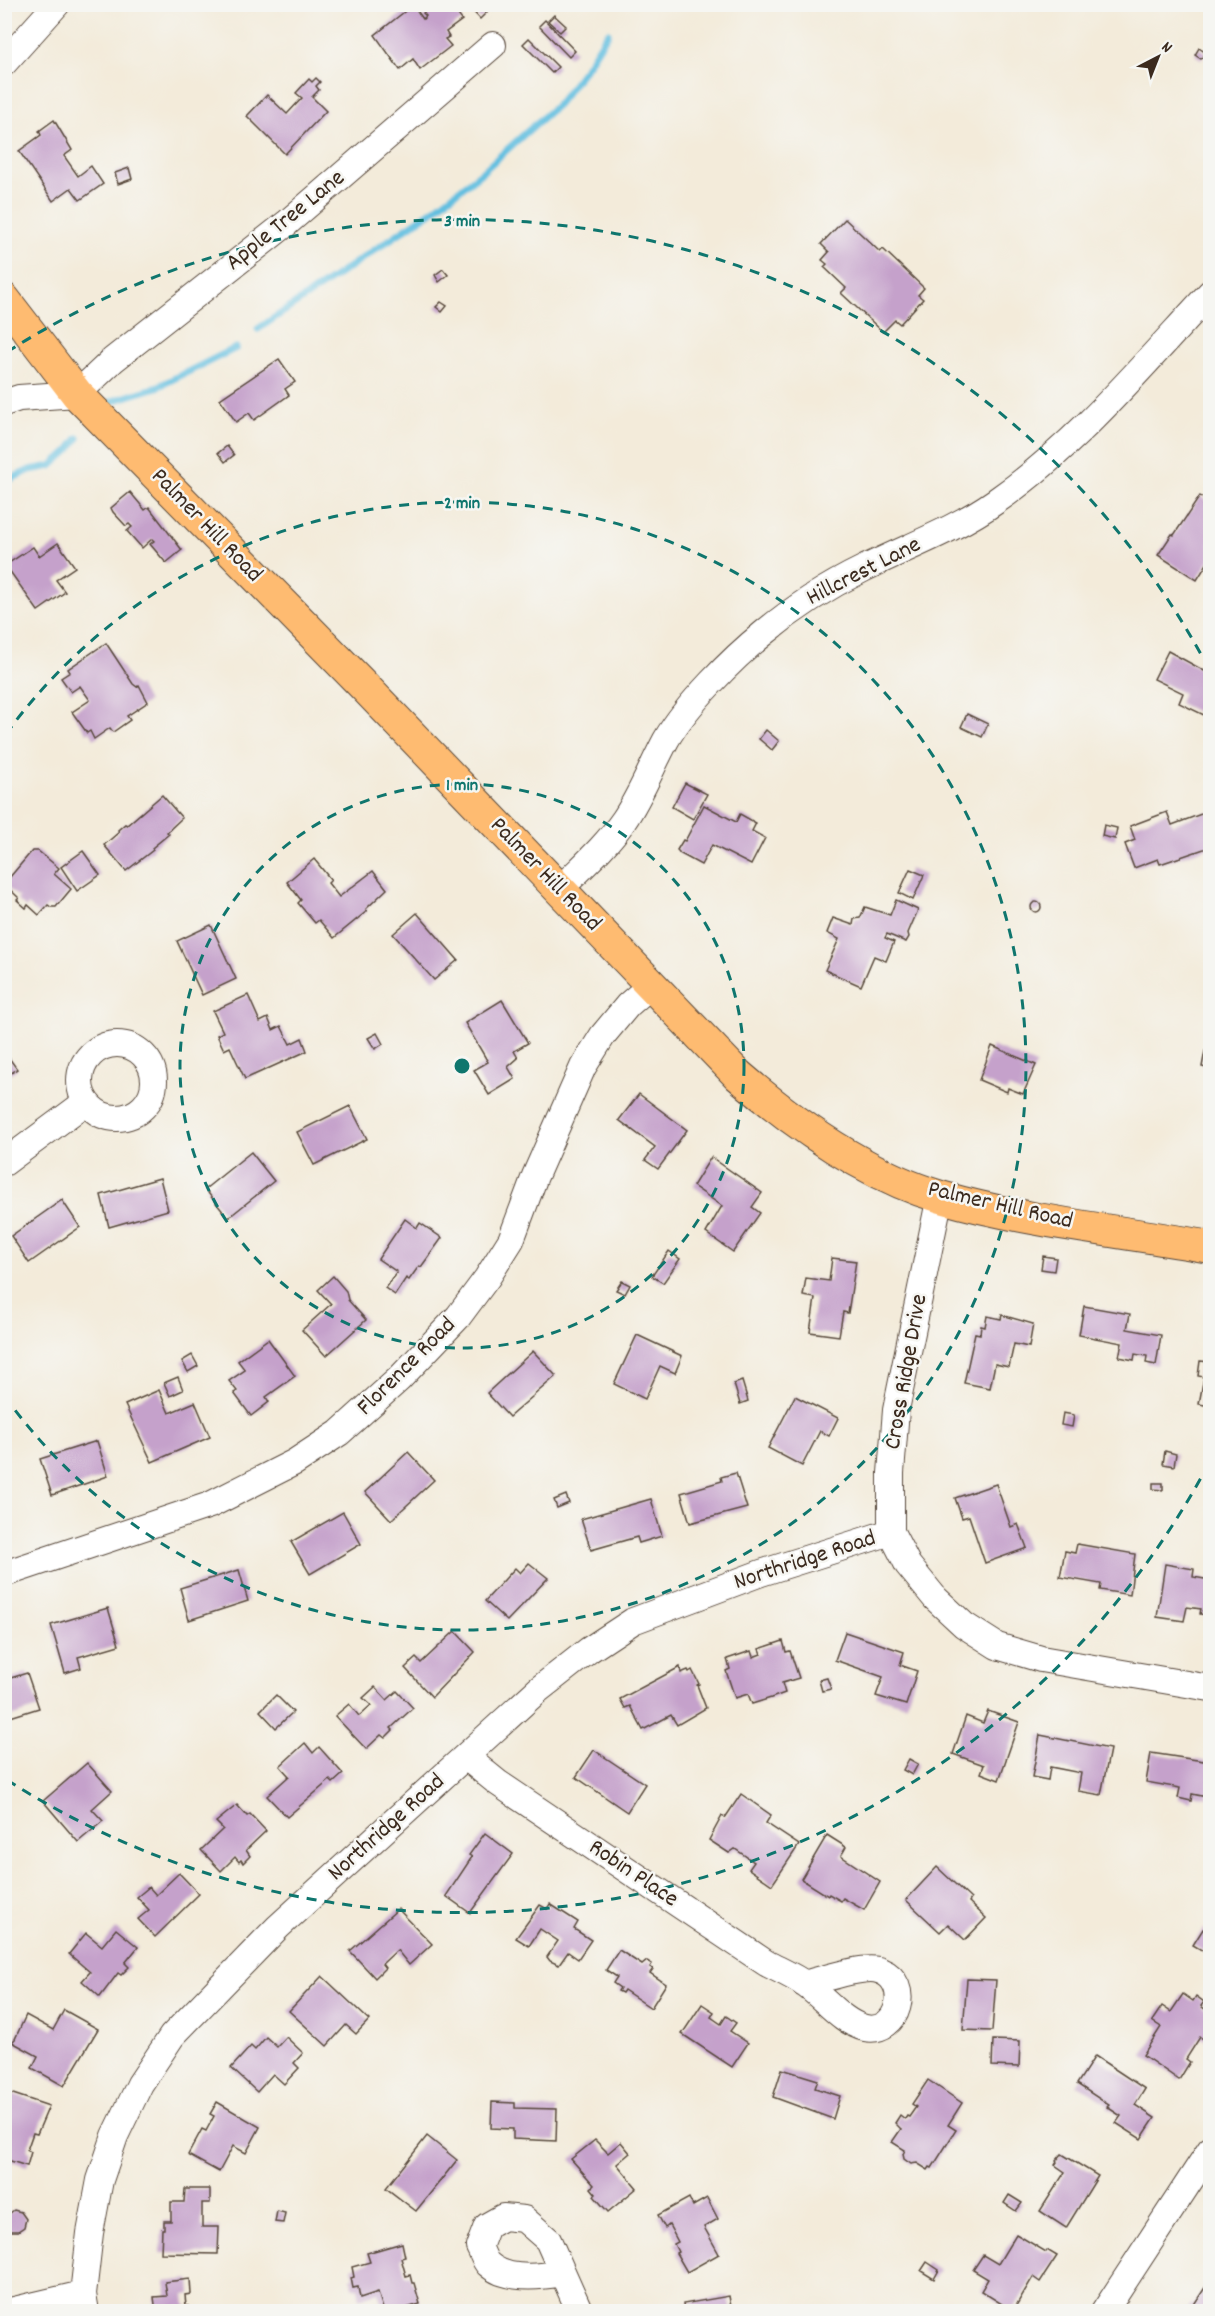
<svg xmlns="http://www.w3.org/2000/svg" width="1215" height="2316" viewBox="0 0 1215 2316" font-family="Dekko,sans-serif">
  <style>
    .lines { fill: none; stroke-linecap: round; stroke-linejoin: round }
    .stream { stroke: #62bfe0; stroke-width: 7 }
    .building { fill: #c5a1cb }
    .minor-casing { stroke: #57473a; stroke-width: 28 }
    .major-casing { stroke: #57473a; stroke-width: 34 }
    .minor { stroke: #fff; stroke-width: 26 }
    .major { stroke: #febb71; stroke-width: 32 }
    .ring { fill: none; stroke: #0f766e; stroke-width: 3; stroke-dasharray: 10 8 }
    .labels { text-anchor: middle; dominant-baseline: central; stroke-width: 5; stroke-linejoin: round; paint-order: stroke }
    .street-label { font-size: 24px; fill: #3b2a1e; stroke: #f6f6f2 }
    .centre { fill: #0f766e; stroke: #f6f6f2; stroke-width: 3 }
    .ring-label { font-size: 18px; text-anchor: middle; font-weight: bold; fill: #0f766e; stroke: #f6f6f2; stroke-width: 5; stroke-linejoin: round; paint-order: stroke }
  </style>
  <rect width="100%" height="100%" fill="#f6f6f2"/>
  <filter id="ink" filterUnits="userSpaceOnUse"><feTurbulence type="fractalNoise" baseFrequency=".0167" numOctaves="2"/><feDisplacementMap in="SourceGraphic" scale="12" xChannelSelector="R" yChannelSelector="G"/><feConvolveMatrix kernelMatrix="1 2 1 2 8 2 1 2 1" color-interpolation-filters="sRGB"/></filter>
  <filter id="wash" filterUnits="userSpaceOnUse"><feTurbulence type="fractalNoise" baseFrequency=".008" numOctaves="4" result="noise"/><feDisplacementMap in="SourceGraphic" scale="24" xChannelSelector="R" yChannelSelector="G"/><feGaussianBlur stdDeviation="1.35" result="paint"/><feColorMatrix in="noise" values="0 0 0 0 0 0 0 0 0 0 0 0 0 0 0 0 0 1.4 0 .05"/><feComposite in="paint" operator="in"/></filter>
  <g filter="url(#wash)">
    <rect width="100%" height="100%" fill="#f3ebda"/>
    <g class="lines">
      <g class="stream">
        <polyline points="258,329 432,211 481,173 558,104 587,66 608,33"/>
        <polyline points="112,401 157,387 236,348"/>
        <polyline points="6,481 30,470 51,466 69,450 78,438"/>
      </g>
    </g>
    <g id="blocks">
      <g class="building">
        <polygon points="434,4 450,4 462,20 446,32 449,37 445,39 451,46 420,70 413,59 400,70 375,35 413,5 423,19 426,16 423,13"/>
        <polygon points="470,4 479,4 487,12 480,19 468,6"/>
        <polygon points="554,15 566,26 560,32 548,21"/>
        <polygon points="545,20 575,51 569,57 539,26"/>
        <polygon points="529,38 558,67 552,73 523,44"/>
        <polygon points="1199,48 1206,53 1201,59 1195,55"/>
        <polygon points="316,78 320,82 316,86 319,90 312,97 326,111 285,154 247,116 267,95 287,114 302,98 296,93 309,79 312,82"/>
        <polygon points="54,120 72,150 64,156 78,176 91,166 103,184 80,200 71,188 53,201 19,151 41,135 39,131"/>
        <polygon points="129,168 132,179 118,184 115,173"/>
        <polygon points="845,219 880,252 883,249 924,288 918,295 923,299 900,324 895,320 883,332 841,293 846,288 824,267 827,264 822,260 829,252 821,244"/>
        <polygon points="443,269 448,275 439,282 435,275"/>
        <polygon points="441,302 447,306 442,312 436,307"/>
        <polygon points="279,359 295,382 285,389 289,395 254,420 249,413 236,422 220,399"/>
        <polygon points="227,446 234,455 225,462 218,453"/>
        <polygon points="130,492 145,510 149,507 182,550 166,563 150,544 154,541 152,539 142,548 127,531 132,527 129,524 126,526 113,512 111,508"/>
        <polygon points="1200,496 1210,503 1210,559 1197,580 1158,555 1172,534 1174,535"/>
        <polygon points="58,543 75,567 56,580 65,592 38,611 9,570 9,563 33,547 39,556"/>
        <polygon points="106,643 133,684 137,687 139,685 148,702 127,716 130,720 113,732 110,728 94,739 90,731 87,733 72,712 90,700 80,686 71,692 61,678 70,672 68,669"/>
        <polygon points="1168,651 1210,674 1210,708 1206,716 1179,703 1183,693 1154,679"/>
        <polygon points="967,714 988,724 982,737 961,727"/>
        <polygon points="766,730 779,741 772,750 759,739"/>
        <polygon points="685,783 707,794 693,819 672,807"/>
        <polygon points="162,795 182,818 167,832 169,834 152,848 153,850 126,871 104,845 119,832 118,830 125,824 127,825"/>
        <polygon points="704,805 736,822 740,814 756,823 752,831 765,838 751,865 712,845 701,865 679,853 679,852 677,850 683,840 685,841"/>
        <polygon points="1209,811 1210,847 1160,864 1158,859 1134,868 1125,844 1135,840 1130,826 1167,812 1172,825"/>
        <polygon points="1104,825 1117,828 1115,839 1102,836"/>
        <polygon points="32,851 38,851 59,868 54,874 71,889 56,907 51,907 48,905 39,915 28,905 26,908 17,900 19,898 4,884"/>
        <polygon points="83,851 100,875 77,891 61,867"/>
        <polygon points="314,859 331,880 328,883 339,897 373,871 387,889 366,909 367,911 334,938 319,920 315,923 298,903 301,900 287,882"/>
        <polygon points="910,869 924,875 913,900 899,893"/>
        <polygon points="896,900 918,910 908,933 909,937 906,942 887,934 885,938 894,942 886,961 874,956 861,986 825,970 839,939 827,933 833,918 853,925 854,919 860,918 865,907 890,915"/>
        <circle cx="1036" cy="907" r="5"/>
        <polygon points="417,913 458,960 434,980 393,934"/>
        <polygon points="211,925 236,979 202,995 177,941"/>
        <polygon points="248,995 260,1022 268,1018 273,1030 281,1026 290,1044 302,1038 307,1051 245,1079 230,1047 224,1050 217,1035 223,1032 213,1011"/>
        <polygon points="502,1000 528,1043 514,1051 518,1058 508,1067 515,1079 489,1095 474,1070 488,1062 465,1023"/>
        <polygon points="377,1033 383,1044 375,1049 368,1038"/>
        <polygon points="992,1046 1036,1065 1023,1094 1008,1088 1007,1092 979,1080"/>
        <polygon points="4,1051 17,1069 4,1078"/>
        <polygon points="1205,1051 1210,1052 1210,1069 1202,1067"/>
        <polygon points="639,1094 687,1130 658,1169 645,1160 655,1147 619,1120"/>
        <polygon points="350,1106 367,1139 314,1165 297,1132"/>
        <polygon points="251,1152 274,1181 228,1218 205,1189"/>
        <polygon points="711,1157 762,1193 752,1207 760,1213 733,1252 706,1233 722,1206 693,1186"/>
        <polygon points="160,1178 168,1210 109,1227 101,1195"/>
        <polygon points="62,1200 80,1227 29,1263 11,1236"/>
        <polygon points="405,1219 417,1228 420,1223 442,1238 421,1267 419,1266 409,1280 406,1278 395,1295 385,1288 397,1272 378,1259"/>
        <polygon points="669,1251 680,1259 663,1283 652,1276"/>
        <polygon points="1043,1256 1056,1258 1054,1271 1041,1269"/>
        <polygon points="832,1258 856,1261 848,1313 843,1312 839,1336 810,1332 815,1298 803,1296 806,1278 829,1281"/>
        <polygon points="333,1276 346,1291 348,1300 366,1320 326,1356 302,1330 331,1304 318,1290"/>
        <polygon points="622,1281 630,1285 625,1294 616,1290"/>
        <polygon points="1084,1306 1130,1314 1127,1329 1161,1335 1156,1365 1146,1363 1147,1356 1135,1354 1134,1360 1119,1357 1122,1343 1079,1335"/>
        <polygon points="1002,1315 1033,1324 1029,1347 1014,1344 1009,1367 995,1364 990,1388 964,1383 975,1333 980,1334 981,1326 985,1327 987,1316 1001,1319"/>
        <polygon points="637,1335 682,1356 675,1373 660,1366 645,1399 614,1384"/>
        <polygon points="268,1339 295,1376 266,1397 269,1402 251,1416 234,1393 237,1391 229,1381 245,1370 238,1361"/>
        <polygon points="533,1351 556,1376 509,1417 487,1393"/>
        <polygon points="192,1355 198,1366 188,1372 182,1361"/>
        <polygon points="1200,1361 1210,1362 1210,1406 1199,1404 1204,1377 1198,1376"/>
        <polygon points="178,1377 183,1390 170,1396 164,1383"/>
        <polygon points="742,1381 748,1401 740,1404 734,1384"/>
        <polygon points="159,1390 169,1413 195,1402 210,1437 152,1462 125,1405"/>
        <polygon points="795,1396 838,1418 829,1436 820,1431 802,1466 768,1448"/>
        <polygon points="1063,1413 1074,1415 1072,1427 1061,1425"/>
        <polygon points="97,1441 108,1476 52,1495 40,1459"/>
        <polygon points="1165,1451 1176,1454 1174,1466 1163,1464"/>
        <polygon points="408,1452 434,1480 391,1520 365,1492"/>
        <polygon points="736,1473 747,1508 690,1523 681,1493 722,1481 721,1477"/>
        <polygon points="1153,1483 1163,1483 1163,1490 1153,1489"/>
        <polygon points="996,1484 1011,1527 1018,1524 1027,1548 985,1563 969,1516 962,1518 955,1498"/>
        <polygon points="566,1495 569,1503 557,1508 554,1500"/>
        <polygon points="651,1499 662,1536 639,1543 637,1537 591,1550 581,1519"/>
        <polygon points="343,1512 361,1544 310,1574 291,1542"/>
        <polygon points="1077,1544 1135,1554 1130,1595 1100,1590 1101,1584 1060,1577 1065,1551 1075,1553"/>
        <polygon points="529,1563 548,1578 507,1621 485,1601 515,1568 520,1573"/>
        <polygon points="1165,1564 1194,1569 1193,1577 1210,1580 1210,1616 1200,1614 1201,1609 1187,1607 1184,1621 1157,1617"/>
        <polygon points="239,1570 248,1601 189,1620 180,1588"/>
        <polygon points="108,1608 119,1645 78,1657 81,1668 65,1673 51,1625"/>
        <polygon points="455,1631 475,1652 432,1697 405,1668 416,1658 421,1663"/>
        <polygon points="845,1632 904,1652 900,1665 917,1671 906,1705 876,1696 883,1677 835,1660"/>
        <polygon points="783,1641 786,1652 790,1651 799,1678 782,1683 785,1693 771,1698 752,1704 748,1694 735,1698 726,1671 730,1669 727,1659 751,1651 753,1657 761,1654 759,1649"/>
        <polygon points="680,1667 681,1673 688,1670 689,1672 692,1670 699,1684 697,1685 706,1708 677,1725 671,1715 643,1730 630,1706 625,1708 620,1699"/>
        <polygon points="27,1673 39,1708 4,1719 4,1680"/>
        <polygon points="827,1678 831,1689 822,1691 819,1680"/>
        <polygon points="375,1687 387,1700 397,1691 413,1708 391,1728 393,1730 385,1738 381,1735 366,1749 335,1716 349,1704 359,1716 371,1705 363,1698"/>
        <polygon points="276,1695 293,1712 276,1728 260,1711"/>
        <polygon points="988,1711 1019,1722 999,1780 981,1773 984,1765 953,1754 966,1716 983,1723"/>
        <polygon points="1040,1735 1110,1749 1101,1795 1078,1791 1081,1773 1050,1767 1048,1780 1032,1777"/>
        <polygon points="305,1743 313,1753 319,1747 343,1774 333,1783 330,1780 287,1817 267,1796 289,1776 280,1766"/>
        <polygon points="594,1750 645,1784 627,1812 576,1777"/>
        <polygon points="1151,1753 1210,1762 1210,1783 1208,1784 1210,1785 1207,1797 1192,1794 1191,1801 1178,1798 1180,1788 1146,1782"/>
        <polygon points="909,1759 918,1764 912,1775 903,1770"/>
        <polygon points="87,1763 112,1791 92,1809 103,1821 78,1842 43,1801"/>
        <polygon points="741,1794 771,1815 766,1823 799,1845 772,1885 749,1869 754,1862 735,1849 729,1853 709,1840 722,1816 725,1818"/>
        <polygon points="237,1805 247,1816 250,1814 266,1831 246,1850 250,1856 243,1863 241,1860 239,1862 235,1857 221,1871 201,1850 223,1829 216,1822"/>
        <polygon points="485,1833 513,1854 470,1913 446,1896 472,1857 469,1855"/>
        <polygon points="827,1835 846,1847 841,1856 880,1882 864,1910 843,1898 841,1901 829,1894 828,1896 801,1879"/>
        <polygon points="937,1867 971,1899 969,1902 986,1918 965,1940 948,1924 940,1932 906,1900"/>
        <polygon points="179,1873 199,1894 155,1937 138,1919 149,1910 137,1897 149,1887 156,1895"/>
        <polygon points="550,1904 578,1922 574,1929 591,1940 578,1959 568,1952 559,1965 550,1961 547,1957 558,1941 540,1929 529,1946 516,1938 540,1905 547,1909"/>
        <polygon points="398,1909 432,1944 409,1965 397,1950 382,1964 385,1968 375,1978 350,1951"/>
        <polygon points="116,1929 138,1947 125,1963 129,1967 121,1975 118,1973 100,1997 82,1981 90,1972 69,1954 86,1933 102,1946"/>
        <polygon points="1203,1929 1210,1933 1210,1955 1193,1945"/>
        <polygon points="619,1950 642,1965 647,1961 652,1964 650,1967 653,1969 650,1973 666,1984 651,2008 624,1990 622,1993 618,1991 620,1988 613,1983 617,1977 606,1970"/>
        <polygon points="322,1976 369,2020 356,2034 346,2025 327,2046 289,2011"/>
        <polygon points="967,1979 996,1980 992,2031 963,2030"/>
        <polygon points="1183,1994 1193,2001 1196,1996 1204,2002 1201,2006 1210,2013 1210,2032 1205,2040 1200,2037 1186,2059 1190,2062 1179,2080 1143,2055 1161,2027 1152,2021 1162,2006 1171,2012"/>
        <polygon points="702,2004 714,2012 711,2017 721,2024 726,2016 736,2023 730,2031 748,2043 732,2067 682,2034"/>
        <polygon points="64,2010 98,2029 64,2086 32,2068 38,2056 12,2042 15,2039 26,2015 53,2030"/>
        <polygon points="266,2037 277,2047 286,2037 303,2053 294,2063 299,2068 284,2084 273,2074 257,2092 231,2068 251,2046 255,2050"/>
        <polygon points="993,2040 1020,2041 1019,2067 992,2066"/>
        <polygon points="1095,2056 1145,2089 1135,2105 1155,2118 1141,2139 1116,2123 1121,2116 1107,2107 1109,2105 1077,2084"/>
        <polygon points="782,2069 818,2080 815,2088 840,2096 833,2119 773,2097"/>
        <polygon points="928,2080 962,2103 948,2125 956,2130 932,2168 930,2167 928,2170 917,2163 911,2164 904,2159 903,2154 905,2150 892,2142 901,2129 895,2123 900,2115 905,2119 907,2116 909,2117 916,2107 912,2104"/>
        <polygon points="4,2091 49,2106 37,2134 33,2133 27,2150 31,2152 27,2166 4,2159"/>
        <polygon points="217,2102 260,2127 246,2153 233,2146 219,2172 188,2155 202,2129 206,2131 214,2116 210,2114"/>
        <polygon points="492,2102 515,2103 515,2108 557,2109 556,2141 513,2139 513,2129 491,2128"/>
        <polygon points="427,2136 457,2160 416,2211 386,2188"/>
        <polygon points="595,2140 608,2153 621,2142 630,2153 617,2164 637,2188 608,2212 594,2196 596,2194 591,2188 594,2185 571,2159"/>
        <polygon points="1062,2154 1098,2176 1066,2228 1040,2211 1065,2172 1055,2165 1057,2162 1056,2161"/>
        <polygon points="185,2189 210,2189 210,2203 202,2203 202,2227 219,2227 218,2254 161,2253 162,2229 164,2229 164,2221 171,2221 171,2202 184,2202"/>
        <polygon points="1009,2195 1022,2203 1016,2211 1004,2203"/>
        <polygon points="689,2198 693,2206 707,2198 718,2219 704,2227 719,2254 687,2272 676,2253 678,2252 674,2244 678,2242 669,2225 665,2228 658,2215"/>
        <polygon points="4,2206 10,2213 14,2210 21,2212 26,2219 24,2227 18,2231 11,2231 4,2235"/>
        <polygon points="277,2211 285,2213 283,2223 275,2222"/>
        <polygon points="1016,2234 1046,2252 1047,2250 1057,2256 1040,2282 1033,2277 1013,2311 981,2291 988,2279 973,2270 983,2255 998,2264"/>
        <polygon points="402,2243 405,2257 401,2258 406,2276 410,2275 412,2283 414,2283 420,2304 393,2312 384,2312 378,2292 360,2298 358,2287 353,2288 351,2278 354,2277 352,2267 370,2262 367,2253"/>
        <polygon points="927,2262 939,2270 934,2279 921,2271"/>
        <polygon points="190,2279 191,2294 185,2295 186,2306 189,2306 189,2310 156,2312 154,2297 167,2296 165,2282"/>
        <polygon points="1210,2280 1210,2312 1185,2312 1190,2304 1193,2306"/>
        <polygon points="729,2296 732,2312 684,2312 683,2304"/>
      </g>
    </g>
  </g>
  <g filter="url(#ink)">
    <use href="#blocks" fill-opacity="0" stroke="#57473a" stroke-width="1.5"/>
    <g class="lines">
      <defs>
        <g id="minor">
          <polyline points="4,63 57,4"/>
          <polyline points="4,403 19,398 77,394 113,360 287,223 493,45"/>
          <path d="M559 890C581 868 606 846 624 820 641 795 652 766 666 740 686 705 733 658 764 633 794 608 828 586 863 569 907 547 955 530 996 501 1078 444 1143 365 1210 293"/>
          <circle cx="117" cy="1081" r="37"/>
          <polyline points="4,1163 86,1102"/>
          <polyline points="940,1196 896,1410 891,1473 891,1532 908,1565 935,1598 964,1625 997,1646 1041,1659 1210,1688"/>
          <polyline points="4,1574 210,1505 295,1462 339,1433 399,1379 458,1317 487,1278 511,1240 535,1176 583,1067 603,1035 628,1005 651,985"/>
          <path d="M466 1757 498 1783 766 1963C779 1970 794 1976 806 1985 824 1998 843 2023 865 2028 899 2035 912 1983 881 1971 866 1964 821 1980 804 1984"/>
          <path d="M562 2273C541 2277 506 2281 488 2264 484 2260 482 2252 479 2247L487 2226 503 2217 524 2219 548 2240 580 2312"/>
          <polyline points="6,2312 83,2294"/>
          <polyline points="86,2312 83,2294 90,2233 100,2180 115,2136 140,2084 172,2036 278,1927 538,1690 589,1650 633,1621 761,1573 891,1532"/>
          <polyline points="1104,2312 1210,2150"/>
        </g>
        <path id="major" d="M4 299 77 394 360 682 738 1075C796 1125 866 1175 941 1197 1028 1222 1121 1231 1210 1247"/>
      </defs>
      <use href="#minor" class="minor-casing"/>
      <use href="#major" class="major-casing"/>
      <use href="#minor" class="minor"/>
      <use href="#major" class="major"/>
    </g>
  </g>
  <g class="ring">
    <circle cx="462" cy="1066" r="282"/>
    <path d="M6 734A564 564 0 1 1 6 1398"/>
    <path d="M1209 1463A846 846 0 0 1 7 1780M7 352A846 846 0 0 1 1209 669"/>
  </g>
  <g class="labels">
    <g class="street-label">
      <text transform="translate(286 221) rotate(-39)">Apple Tree Lane</text>
      <text transform="translate(206 526) rotate(46)">Palmer Hill Road</text>
      <text transform="translate(864 572) rotate(-27)">Hillcrest Lane</text>
      <text transform="translate(545 875) rotate(46)">Palmer Hill Road</text>
      <text transform="translate(1000 1206) rotate(13)">Palmer Hill Road</text>
      <text transform="translate(407 1367) rotate(-45)">Florence Road</text>
      <text transform="translate(907 1372) rotate(-80)">Cross Ridge Drive</text>
      <text transform="translate(805 1561) rotate(-18)">Northridge Road</text>
      <text transform="translate(387 1828) rotate(-42)">Northridge Road</text>
      <text transform="translate(633 1874) rotate(34)">Robin Place</text>
    </g>
  </g>
  <circle cx="462" cy="1066" r="9" class="centre"/>
  <g class="ring-label">
    <text x="462" y="226">3 min</text>
    <text x="462" y="508">2 min</text>
    <text x="462" y="790">1 min</text>
  </g>
  <rect width="1215" height="2316" fill="none" stroke="#f6f6f2" stroke-width="24"/>
  <g transform="translate(1158 57) rotate(42)" stroke="#f6f6f2" stroke-width="4.5" paint-order="stroke">
  <path d="M0-4.5L10 22L0 15L-10 22Z" fill="#3b2a1e"/>
  <text y="-9" font-size="16" font-weight="bold" text-anchor="middle" fill="#3b2a1e">N</text>
  </g>
</svg>
